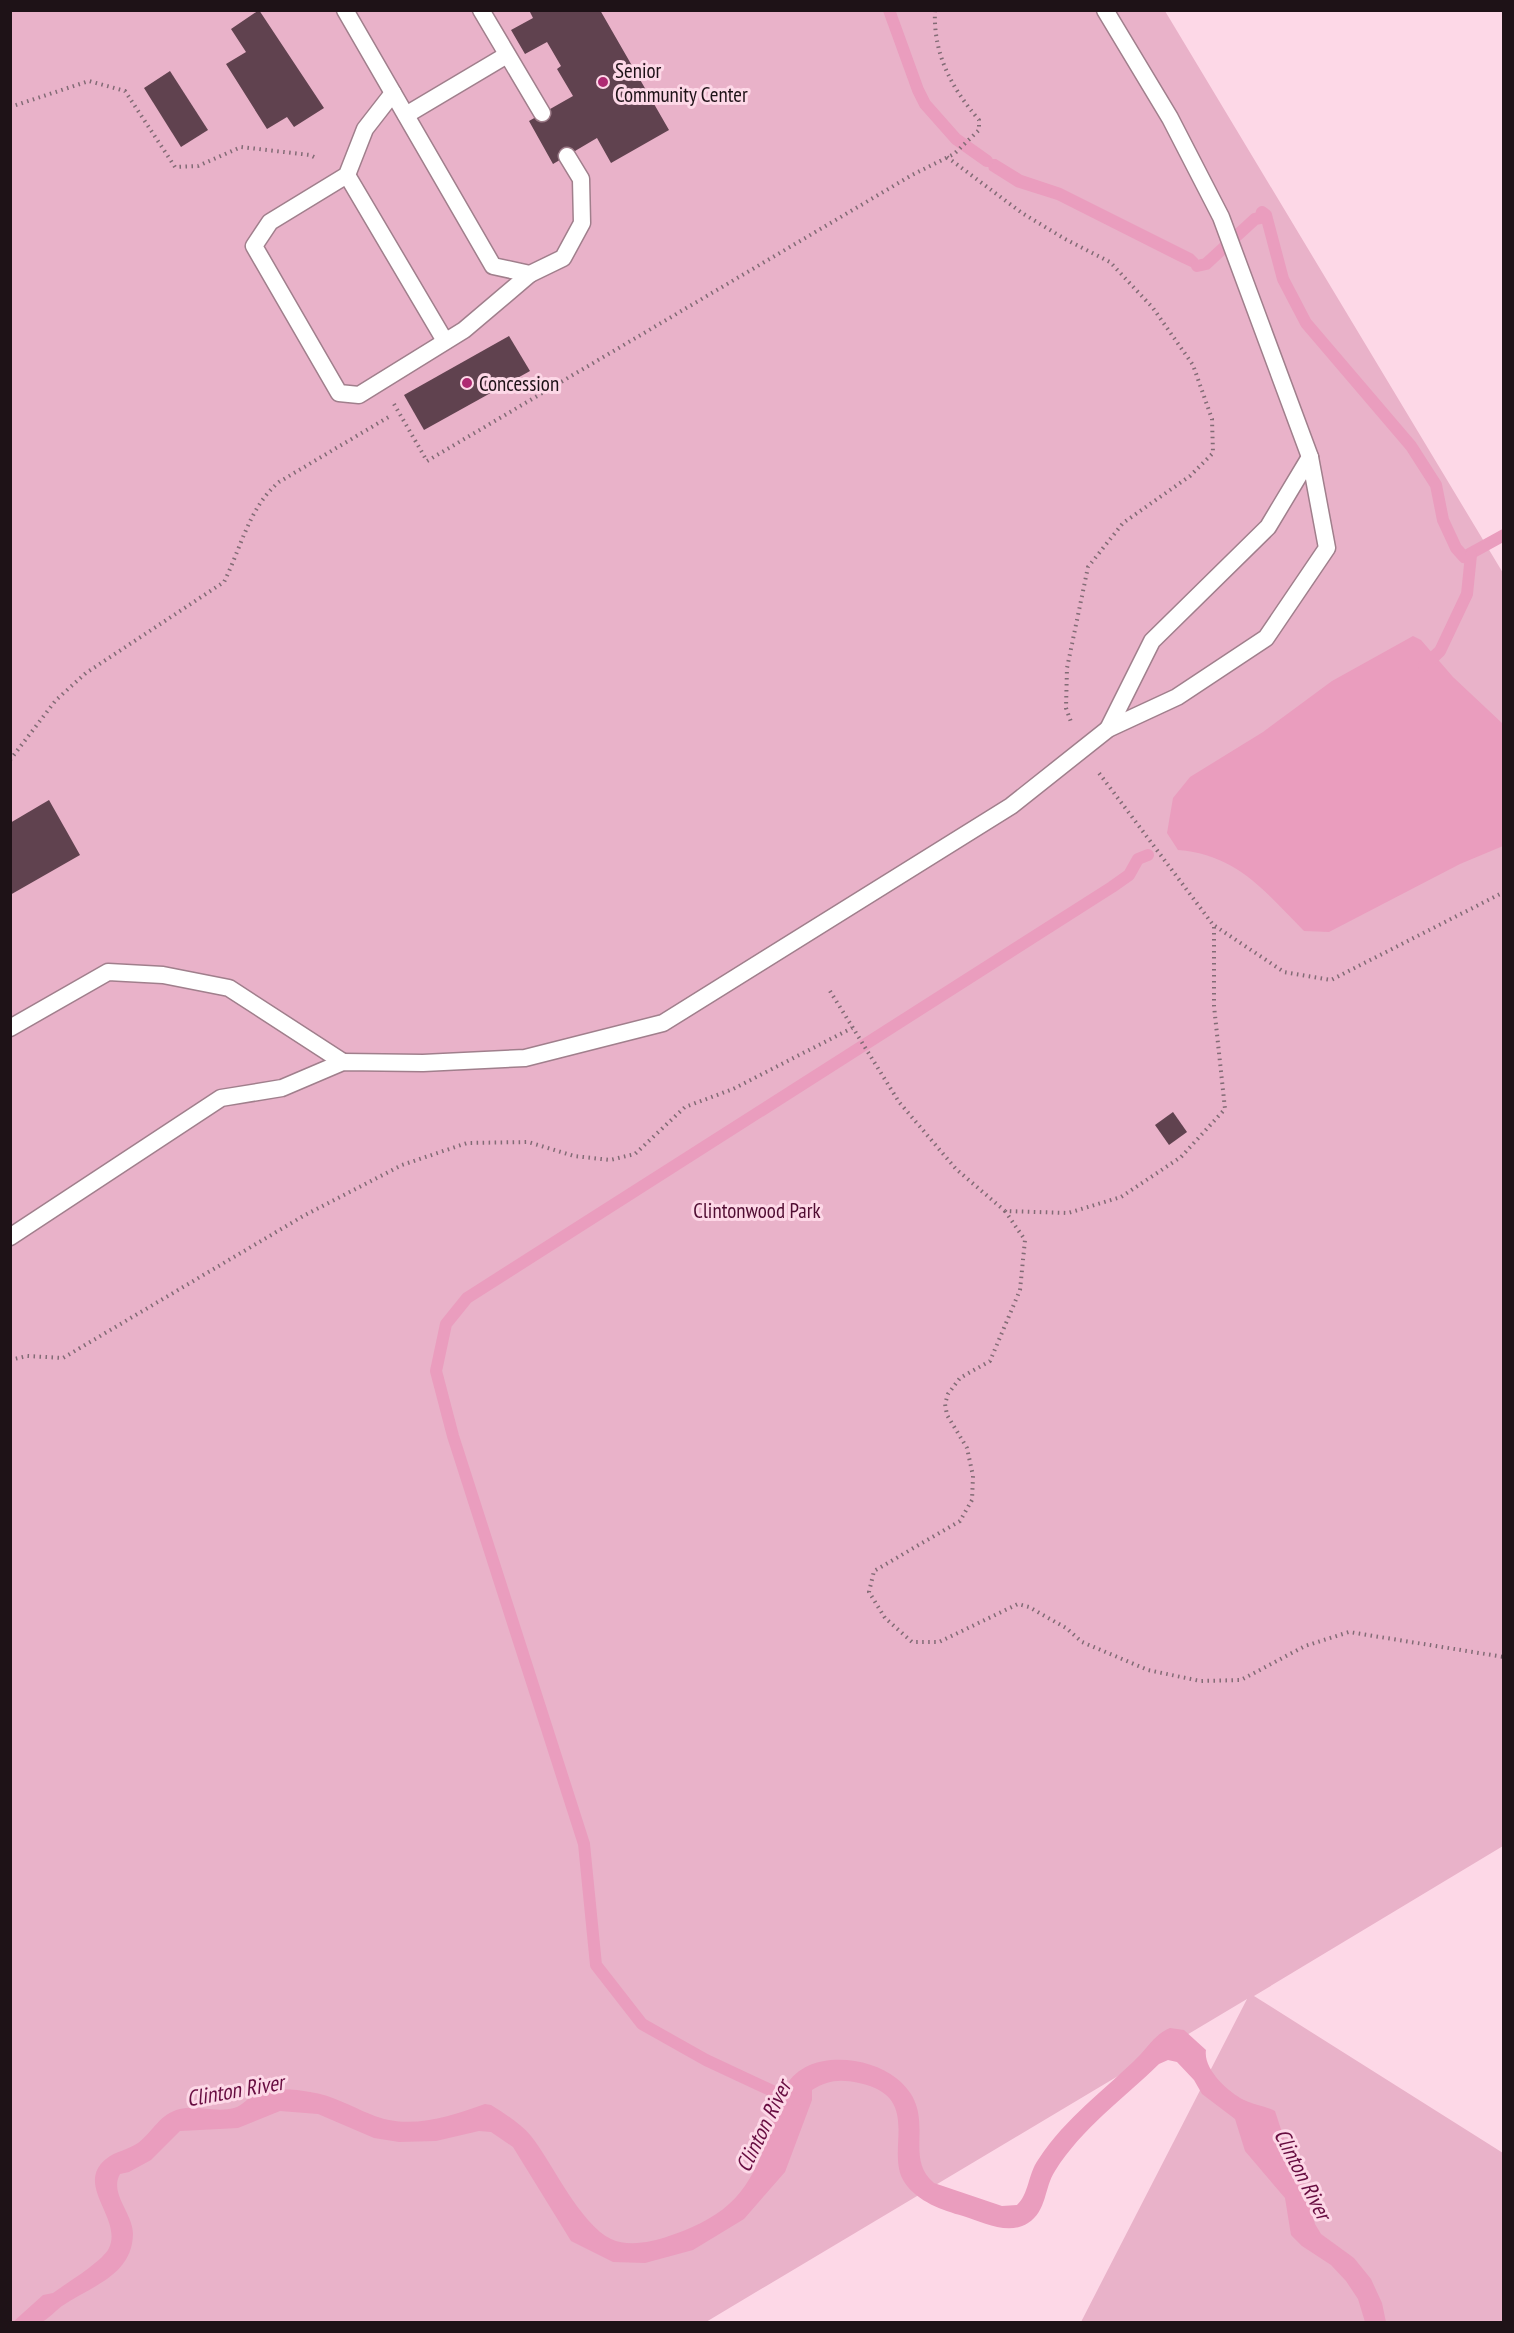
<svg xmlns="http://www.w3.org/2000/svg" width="1514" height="2333" viewBox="0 0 1514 2333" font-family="'PT Sans Narrow',sans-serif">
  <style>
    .green { fill: #e9b2c9 }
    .water { fill: #ea9dbe }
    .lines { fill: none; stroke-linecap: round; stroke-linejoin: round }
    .stream { stroke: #ea9dbe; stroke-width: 12 }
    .building { fill: #60424f }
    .service-casing { stroke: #a07f8c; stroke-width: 19 }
    .path { stroke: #826b75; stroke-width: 4; stroke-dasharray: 1.5 4.5; stroke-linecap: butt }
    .service { stroke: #fff; stroke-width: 16 }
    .poi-dot { fill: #ae2a72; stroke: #fdd8e7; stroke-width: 2 }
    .labels { text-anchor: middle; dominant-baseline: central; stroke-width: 6; stroke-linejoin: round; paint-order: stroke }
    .poi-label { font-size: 21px; fill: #1e1217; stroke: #fdd8e7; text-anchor: start }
    .park-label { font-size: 21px; fill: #500d32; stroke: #fdd8e7 }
    .water-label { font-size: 22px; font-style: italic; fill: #670c40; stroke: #fdd8e7 }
  </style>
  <rect width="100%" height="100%" fill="#fdd8e7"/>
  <polygon class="green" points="11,11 1165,11 1503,573 1503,1846 1254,1996 1503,2153 1503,2322 1081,2322 1247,1999 706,2322 11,2322"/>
  <g class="water">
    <polygon points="990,159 996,159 1022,175 1061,188 1193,254 1198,259 1197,266 1193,268 1178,261 1057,200 1016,187 989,170 987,161"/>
    <path d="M1413 636 1421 640 1453 677 1503 724V846L1460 864 1329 932 1304 931C1264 891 1238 855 1178 850L1167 833 1173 798 1190 777 1263 732 1332 681Z"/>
    <path d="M1170 2028 1184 2030 1206 2050C1203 2069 1228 2092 1244 2100 1254 2105 1265 2106 1275 2111L1290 2157 1304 2183 1315 2224 1321 2234 1354 2258 1371 2279 1382 2303 1386 2322H1365L1358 2299 1346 2281 1331 2265 1302 2246 1291 2235 1285 2198 1245 2151 1235 2119 1202 2094 1194 2080 1177 2062 1168 2060 1159 2064C1123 2099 1082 2128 1055 2171 1044 2188 1047 2211 1028 2223 1008 2236 983 2222 963 2216 942 2210 918 2202 905 2183 883 2152 925 2097 859 2083 840 2079 828 2080 812 2090V2100L785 2172 744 2219 693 2250 645 2263 613 2262 571 2241 513 2147 491 2132 479 2131 436 2141 399 2142 374 2138 318 2114 280 2111 238 2128 180 2131 151 2160 129 2172 120 2174C109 2194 133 2213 133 2234 132 2276 91 2286 62 2306 56 2310 48 2320 41 2322 33 2325 21 2323 13 2322L43 2295 53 2293C67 2283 103 2261 109 2248 123 2219 74 2185 106 2159 116 2151 128 2150 138 2143 154 2131 159 2114 180 2109 198 2105 216 2113 234 2108 244 2105 248 2097 256 2094 272 2087 294 2089 310 2092 332 2095 350 2106 370 2114 408 2131 448 2117 485 2104L491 2105C505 2114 520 2123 531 2136 553 2164 580 2224 611 2239 628 2247 652 2242 669 2236 690 2229 713 2219 729 2204 755 2181 766 2144 777 2112 780 2104 782 2094 786 2086 807 2049 868 2056 896 2078 941 2113 901 2156 934 2183L1002 2206 1017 2205C1029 2194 1028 2174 1038 2160 1067 2116 1104 2091 1140 2055 1150 2044 1156 2034 1170 2028Z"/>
  </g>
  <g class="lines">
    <g class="stream">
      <polyline points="889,10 918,90 925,104 956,139 987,161"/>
      <polyline points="1197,266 1206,264 1255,219 1260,218 1262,212 1266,215 1283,279 1306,323 1411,446 1436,485 1443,520 1456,548 1464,557 1504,535"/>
      <polyline points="1424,666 1440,651 1467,594 1471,555"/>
      <polyline points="796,2100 783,2096 706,2060 642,2024 596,1965 584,1844 453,1436 436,1371 446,1324 467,1298 1112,887 1129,875 1138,859 1148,855"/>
    </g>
  </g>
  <g class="building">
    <polygon points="259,10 324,108 294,127 287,117 267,129 226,64 246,52 231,29"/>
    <polygon points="529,10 600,10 669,130 611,163 597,138 553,164 529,121 573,96 557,69 561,66 547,42 525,54 511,30 533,18"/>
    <polygon points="170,71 208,130 181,147 144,88"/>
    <polygon points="509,336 530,371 424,430 404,395"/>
    <polygon points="49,800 80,855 10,895 10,823"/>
    <polygon points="1173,1112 1187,1132 1169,1145 1155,1125"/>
  </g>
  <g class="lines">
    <defs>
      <g id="service">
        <polyline points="345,10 493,266 530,274 563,258 582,223 581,179 567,156"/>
        <polyline points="481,10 542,113"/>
        <polyline points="393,93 365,129 347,175 270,222 254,246 339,393 359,395 464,330 530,274"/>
        <polyline points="406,115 507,55"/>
        <polyline points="347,175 445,341"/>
        <polyline points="1108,729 1152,641 1268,527 1310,457"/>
        <polyline points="10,1028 108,972 163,975 229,988 343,1062"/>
        <polyline points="10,1237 221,1098 282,1088 343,1062 423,1063 525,1058 663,1023 1011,806 1108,729 1177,697 1266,638 1327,548 1310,457 1221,217 1170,118 1105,10"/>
      </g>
    </defs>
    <use href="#service" class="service-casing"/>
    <g class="path">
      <polyline points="10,107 89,81 125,91 175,167 198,166 241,147 310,155 318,159"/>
      <polyline points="947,157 1022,213 1065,239 1110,262 1153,308 1193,365 1212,419 1213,453 1190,476 1123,523 1088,567 1067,668 1066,708 1071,722"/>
      <path d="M394 404 427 461 912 175 954 154 979 130V120C951 87 933 54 935 10"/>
      <path d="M10 760 56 700 86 673 224 582C241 548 249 507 279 482L392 415"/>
      <polyline points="1215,926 1284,972 1331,980 1504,892"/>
      <polyline points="830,991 899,1102 956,1169 1005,1211 1068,1213 1121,1197 1181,1157 1225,1109 1214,1006 1214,926 1099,773"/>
      <polyline points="1005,1211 1025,1240 1020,1290 990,1361 960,1378 948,1394 945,1404 947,1415 967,1448 973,1476 972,1500 960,1521 874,1571 869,1592 885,1618 912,1642 939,1642 1018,1604 1029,1607 1066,1628 1082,1642 1148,1670 1200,1681 1241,1680 1305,1646 1349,1632 1504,1657"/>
      <polyline points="10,1360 27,1356 63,1358 305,1215 402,1165 467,1143 528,1142 574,1156 610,1160 635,1154 685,1107 733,1089 852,1028"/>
    </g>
    <use href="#service" class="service"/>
  </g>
  <g class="poi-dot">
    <circle cx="603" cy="82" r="6"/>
    <circle cx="467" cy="383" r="6"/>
  </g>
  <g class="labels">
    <g class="poi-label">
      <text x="615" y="70">Senior<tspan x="615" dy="24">Community Center</tspan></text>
      <text x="479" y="383">Concession</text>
    </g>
    <g class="park-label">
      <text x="757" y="1210">Clintonwood Park</text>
    </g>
    <g class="water-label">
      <text transform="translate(235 2090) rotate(-10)">Clinton River</text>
      <text transform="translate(763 2126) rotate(-64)">Clinton River</text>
      <text transform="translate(1303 2174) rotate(63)">Clinton River</text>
    </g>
  </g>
  <rect width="1514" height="2333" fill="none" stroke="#1e1217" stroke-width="24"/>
</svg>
